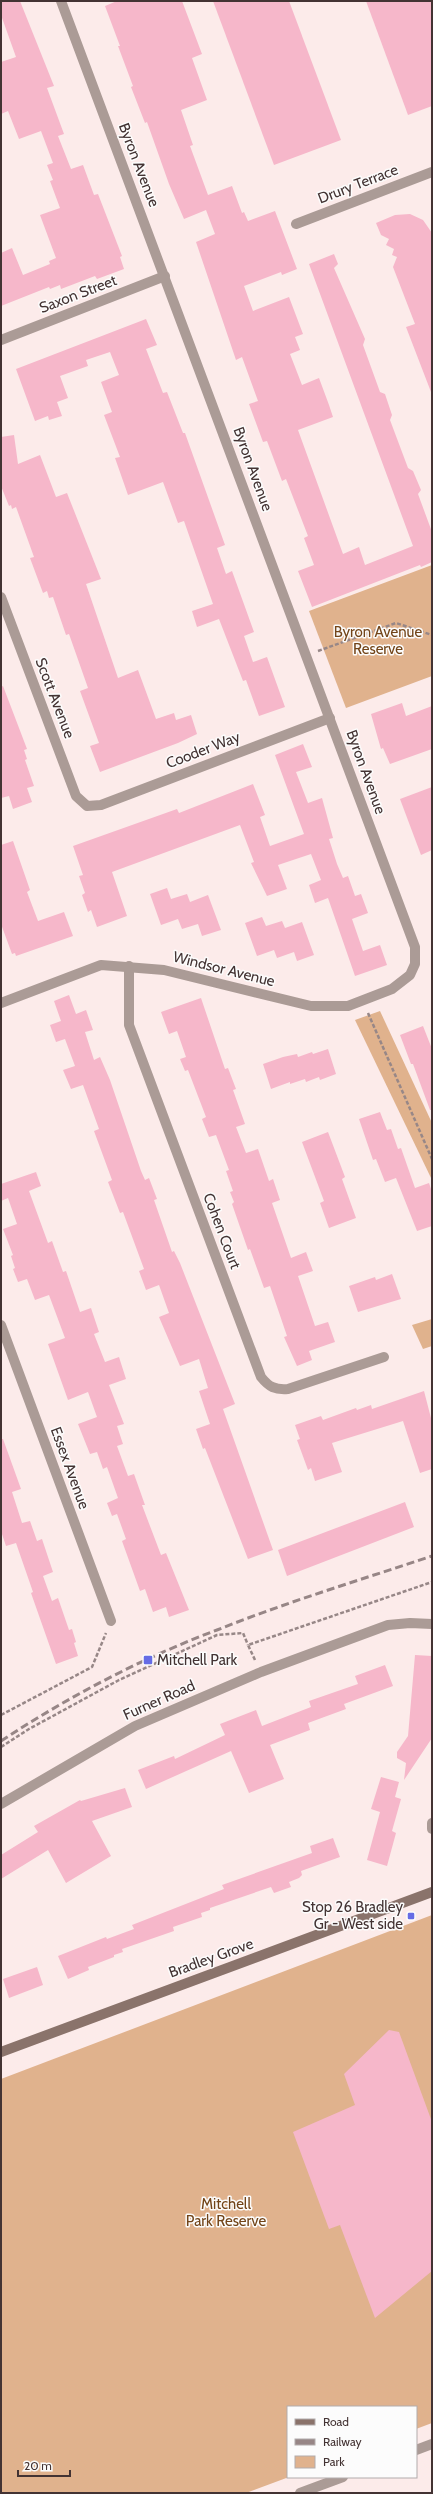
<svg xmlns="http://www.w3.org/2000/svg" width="433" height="2494" viewBox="0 0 433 2494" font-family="Cabin,sans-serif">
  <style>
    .green { fill: #e0b28d }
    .building { fill: #f6b7ca }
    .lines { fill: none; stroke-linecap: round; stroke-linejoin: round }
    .path { stroke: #978787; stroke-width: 2.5; stroke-dasharray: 4 2; stroke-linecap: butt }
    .street { stroke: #ab9b96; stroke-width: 10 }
    .secondary { stroke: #8a736b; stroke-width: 10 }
    .rail { stroke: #978686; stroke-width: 3; stroke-dasharray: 8 4; stroke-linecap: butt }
    .poi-dot { fill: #666ce5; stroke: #fcfcfc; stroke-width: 1.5 }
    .labels { text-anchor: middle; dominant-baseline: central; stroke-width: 3; stroke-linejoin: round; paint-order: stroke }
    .street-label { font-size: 15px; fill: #433333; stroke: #fcfcfc }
    .park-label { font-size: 15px; fill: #724418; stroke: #fcfcfc }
    .poi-label { font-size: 15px; fill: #433333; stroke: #fcfcfc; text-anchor: start }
  </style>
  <rect width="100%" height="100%" fill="#fcebea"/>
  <g class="green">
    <polygon points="432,565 432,676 346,708 309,611"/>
    <polygon points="380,1011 432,1123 432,1180 355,1020"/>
    <polygon points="432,1319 432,1346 423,1349 412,1325"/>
    <polygon points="432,1915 432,2423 416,2429 416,2407 288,2407 289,2477 246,2493 1,2493 1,2079"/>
  </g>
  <g class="building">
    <polygon points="1,1 20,1 54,86 47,88 64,134 58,136 71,169 83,165 94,195 98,194 122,256 120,257 124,269 97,279 95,276 61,289 60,285 50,289 49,287 1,306 1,253 12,248 23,275 50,264 49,261 56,258 40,215 60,208 50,181 53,180 47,165 53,163 41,131 19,139 8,111 1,114 1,62 16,57 1,15"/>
    <polygon points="117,1 182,1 202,54 192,58 207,100 181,110 193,145 190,146 208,195 232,186 242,213 244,212 248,221 275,211 297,269 282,275 281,272 244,286 253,311 289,297 303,334 295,337 300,350 290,354 302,385 319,378 329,405 333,417 298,430 343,554 359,547 365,565 413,546 309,264 334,254 338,264 334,268 365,339 363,345 380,392 385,394 392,415 390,420 408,468 413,471 421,490 418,494 432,532 432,562 421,567 420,565 312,607 298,571 314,565 304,538 308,536 286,479 282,481 267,441 263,442 249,404 258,401 242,357 236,360 196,242 215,234 206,210 184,219 169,184 147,122 145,123 131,87 133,86 118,46 120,46 105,6"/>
    <polygon points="213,1 289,1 341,140 274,165"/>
    <polygon points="366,1 432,1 432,106 408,115"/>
    <polygon points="410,214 423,220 432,233 431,392 406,327 415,324 393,267 397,257 392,255 394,249 386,245 389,239 381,235 376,223 395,215"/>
    <polygon points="146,319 157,345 146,349 163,393 167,392 183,433 185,433 225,545 217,548 226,574 232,571 254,632 244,636 253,662 267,657 285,707 259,716 246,680 243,681 219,619 197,627 192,611 213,604 184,521 178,523 163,482 128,495 115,458 120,457 104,415 112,412 101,382 119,375 110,352 86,360 88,366 60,376 68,398 57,402 62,416 49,420 48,416 35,421 16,369"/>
    <polygon points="14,435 18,464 40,455 56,497 67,493 101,579 86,584 118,678 138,670 156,719 174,713 176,720 191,715 197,734 178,743 100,772 90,746 99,743 80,691 88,688 69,634 66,635 53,597 49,598 47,591 43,593 30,558 34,557 16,507 12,509 11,505 9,506 1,486 1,437"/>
    <polygon points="3,686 27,749 24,750 27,759 25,760 34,786 27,788 32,802 13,809 9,796 1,798 1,687"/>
    <polygon points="402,703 406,716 432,706 432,749 390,764 383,748 381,749 371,714"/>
    <polygon points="303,744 312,767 296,772 308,803 322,798 333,838 329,839 337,864 343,878 348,876 355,896 361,894 368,913 352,919 363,951 380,945 387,965 355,976 328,898 315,903 309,885 321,880 311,854 278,865 287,889 267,896 251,863 254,862 240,825 112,872 127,916 97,927 91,910 88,912 82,895 85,893 79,876 83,875 73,846 177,809 179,813 253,784 265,815 260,817 270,846 304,834 275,755"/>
    <polygon points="432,787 432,850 421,855 400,799"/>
    <polygon points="13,841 30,890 27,892 38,921 64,912 73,936 16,956 15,953 12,954 1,924 1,845"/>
    <polygon points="167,888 171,899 187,894 190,902 208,895 221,930 202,936 198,924 182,929 178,919 161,925 150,894"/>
    <polygon points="262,917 266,926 282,921 285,928 302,922 314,955 297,961 294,952 277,958 274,950 257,956 245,923"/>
    <polygon points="69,995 76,1014 86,1010 93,1030 85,1032 94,1060 100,1057 110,1080 141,1171 145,1180 149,1178 157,1199 154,1200 172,1252 174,1251 180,1263 235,1404 223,1409 273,1550 248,1559 205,1448 203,1449 196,1429 210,1424 199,1391 208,1388 199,1359 180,1366 159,1317 169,1313 159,1285 146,1290 139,1271 144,1269 123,1212 120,1213 108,1182 112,1180 94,1131 99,1129 83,1085 71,1089 63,1070 75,1066 65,1039 56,1042 50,1025 61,1021 54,1001"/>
    <polygon points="201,998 225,1069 228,1068 236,1089 233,1090 245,1124 236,1127 246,1153 258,1149 269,1181 273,1179 280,1200 272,1203 291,1258 306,1252 313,1271 298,1276 315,1326 328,1322 335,1342 309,1351 312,1360 297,1366 284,1337 287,1336 270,1286 264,1288 250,1249 248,1250 232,1204 234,1202 230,1192 233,1191 226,1171 229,1170 216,1135 209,1137 202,1119 206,1117 188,1070 185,1071 180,1059 186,1057 177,1031 169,1034 161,1012"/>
    <polygon points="423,1026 432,1049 432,1110 430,1110 413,1064 411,1064 400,1035"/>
    <polygon points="328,1049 336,1074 320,1080 319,1077 306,1082 305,1079 290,1084 290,1082 271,1089 263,1064 283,1057 297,1054 298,1057 312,1052 313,1054"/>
    <polygon points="380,1112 387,1130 391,1129 398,1149 401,1148 415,1188 429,1183 432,1192 432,1226 417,1231 396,1178 385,1182 376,1159 373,1160 359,1119"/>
    <polygon points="328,1132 345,1177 342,1179 356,1218 329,1228 320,1203 324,1201 302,1142"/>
    <polygon points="36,1172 41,1186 29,1191 48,1243 52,1241 63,1272 66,1271 80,1312 91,1308 99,1332 94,1334 105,1362 119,1357 126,1379 109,1385 124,1424 117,1426 123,1444 117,1446 128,1476 134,1474 145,1505 142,1505 161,1555 166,1553 189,1610 169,1617 166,1607 153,1612 145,1589 140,1591 122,1541 126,1539 117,1514 112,1516 107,1503 118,1498 107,1467 103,1469 97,1452 90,1454 78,1424 97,1417 88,1392 68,1400 48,1344 65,1338 49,1295 35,1300 27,1279 18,1282 13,1269 15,1268 11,1256 13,1255 3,1229 17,1224 8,1198 1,1201 1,1184"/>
    <polygon points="392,1274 401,1299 358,1312 349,1286 375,1277 376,1280"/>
    <polygon points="424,1391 432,1422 432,1469 420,1473 403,1421 332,1443 342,1472 315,1481 311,1468 308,1470 297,1440 300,1439 295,1425 321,1416 323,1420 356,1408 357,1410 371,1405 372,1409"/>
    <polygon points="1,1439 3,1439 21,1489 12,1492 22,1523 30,1521 37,1541 42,1539 53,1572 43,1576 52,1601 58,1598 69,1630 72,1629 76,1642 74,1643 78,1656 56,1664 31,1593 33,1592 16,1543 6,1546 1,1531"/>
    <polygon points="405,1502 414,1527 287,1576 278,1550"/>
    <polygon points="415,1655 432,1656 432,1738 404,1780 406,1763 397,1758 397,1752 408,1736"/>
    <polygon points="385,1665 393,1686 344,1704 346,1709 308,1723 310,1730 270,1745 284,1779 249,1793 231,1751 146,1789 138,1770 174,1756 175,1759 225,1735 220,1724 256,1710 262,1726 311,1707 309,1701 358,1684 355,1676"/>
    <polygon points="381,1777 399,1782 395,1797 401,1799 392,1831 396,1833 387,1866 367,1860 380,1812 371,1809"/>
    <polygon points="125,1788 132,1807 92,1821 111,1856 66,1883 48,1850 1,1879 1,1855 38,1832 34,1826 80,1800 81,1801"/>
    <polygon points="333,1838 340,1857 301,1871 302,1875 299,1878 289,1882 291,1887 274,1893 271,1887 210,1908 210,1910 201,1913 202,1917 173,1927 174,1931 122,1949 123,1952 114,1955 114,1957 88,1967 89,1970 68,1979 58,1956 106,1937 107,1939 134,1929 132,1925 224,1889 222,1885 312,1853 310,1846"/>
    <polygon points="37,1967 43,1985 9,1998 3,1979"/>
    <polygon points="389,2030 399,2032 432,2122 432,2271 375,2318 340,2225 329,2229 293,2132 355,2105 344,2074"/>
  </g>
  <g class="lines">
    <g class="path">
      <polyline points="318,651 396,623 432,635"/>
      <polyline points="368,1013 432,1159"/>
      <polyline points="255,1660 248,1645 432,1582"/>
      <polyline points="1,1715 92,1667 106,1633"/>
      <polyline points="1,1747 29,1729 119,1680 217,1635 243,1633 248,1645"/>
    </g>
    <g class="street">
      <polyline points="296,224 432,172"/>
      <polyline points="1,340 165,276"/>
      <polyline points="1,597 76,796 87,806 101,805 330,718"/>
      <path d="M129 966V1025L261 1377C269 1387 275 1390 288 1389L384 1357"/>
      <polyline points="1,1003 101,965 164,970 311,1006 348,1006 392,989 410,975 415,964 415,947 61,1"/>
      <polyline points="1,1325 111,1621"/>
      <polyline points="1,1804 135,1726 261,1672 388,1625 410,1623 432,1624"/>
      <polyline points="432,1823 432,1829"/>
      <polyline points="416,2450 432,2444"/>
      <polyline points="300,2493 343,2477"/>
    </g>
    <polyline class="secondary" points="1,2052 432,1892"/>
    <path class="rail" d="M1 1741C68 1697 142 1658 217 1630 287 1602 360 1580 432 1556"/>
  </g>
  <g class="poi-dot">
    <rect x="143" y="1655" width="10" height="10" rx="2"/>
    <rect x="407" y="1912" width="8" height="8" rx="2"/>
  </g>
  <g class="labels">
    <g class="street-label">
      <text transform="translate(139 165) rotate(69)">Byron Avenue</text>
      <text transform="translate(358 184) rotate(-21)">Drury Terrace</text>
      <text transform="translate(78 294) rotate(-21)">Saxon Street</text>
      <text transform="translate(253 469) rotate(70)">Byron Avenue</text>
      <text transform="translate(55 698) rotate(69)">Scott Avenue</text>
      <text transform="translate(203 750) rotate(-21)">Cooder Way</text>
      <text transform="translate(366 772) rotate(70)">Byron Avenue</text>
      <text transform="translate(224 969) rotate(14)">Windsor Avenue</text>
      <text transform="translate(222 1231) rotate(69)">Cohen Court</text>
      <text transform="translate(70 1468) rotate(70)">Essex Avenue</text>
      <text transform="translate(159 1700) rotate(-24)">Furner Road</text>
      <text transform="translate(211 1958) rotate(-20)">Bradley Grove</text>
    </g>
    <g class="park-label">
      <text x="378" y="632">Byron Avenue<tspan x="378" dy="17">Reserve</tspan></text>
      <text x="226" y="2204">Mitchell<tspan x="226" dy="17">Park Reserve</tspan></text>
    </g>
    <g class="poi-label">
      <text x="157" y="1660">Mitchell Park</text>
      <text x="403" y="1907" text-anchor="end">Stop 26 Bradley<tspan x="403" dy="17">Gr - West side</tspan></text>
    </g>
  </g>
  <rect width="433" height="2494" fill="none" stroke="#433333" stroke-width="4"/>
  <rect x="287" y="2406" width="130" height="72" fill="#fcfcfc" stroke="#b2acac"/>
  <rect x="295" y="2419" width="20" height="6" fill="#8a736b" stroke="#b2acac"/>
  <text x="323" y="2426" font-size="12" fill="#433333">Road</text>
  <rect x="295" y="2439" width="20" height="6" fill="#978686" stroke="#b2acac"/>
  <text x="323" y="2446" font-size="12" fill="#433333">Railway</text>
  <rect x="295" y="2456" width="20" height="12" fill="#e0b28d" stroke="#b2acac"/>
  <text x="323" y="2466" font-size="12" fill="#433333">Park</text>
  <path d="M18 2470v6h52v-6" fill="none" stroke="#433333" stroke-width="2"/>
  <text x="24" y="2470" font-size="12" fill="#433333" stroke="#fcfcfc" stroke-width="3" paint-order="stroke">20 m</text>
</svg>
